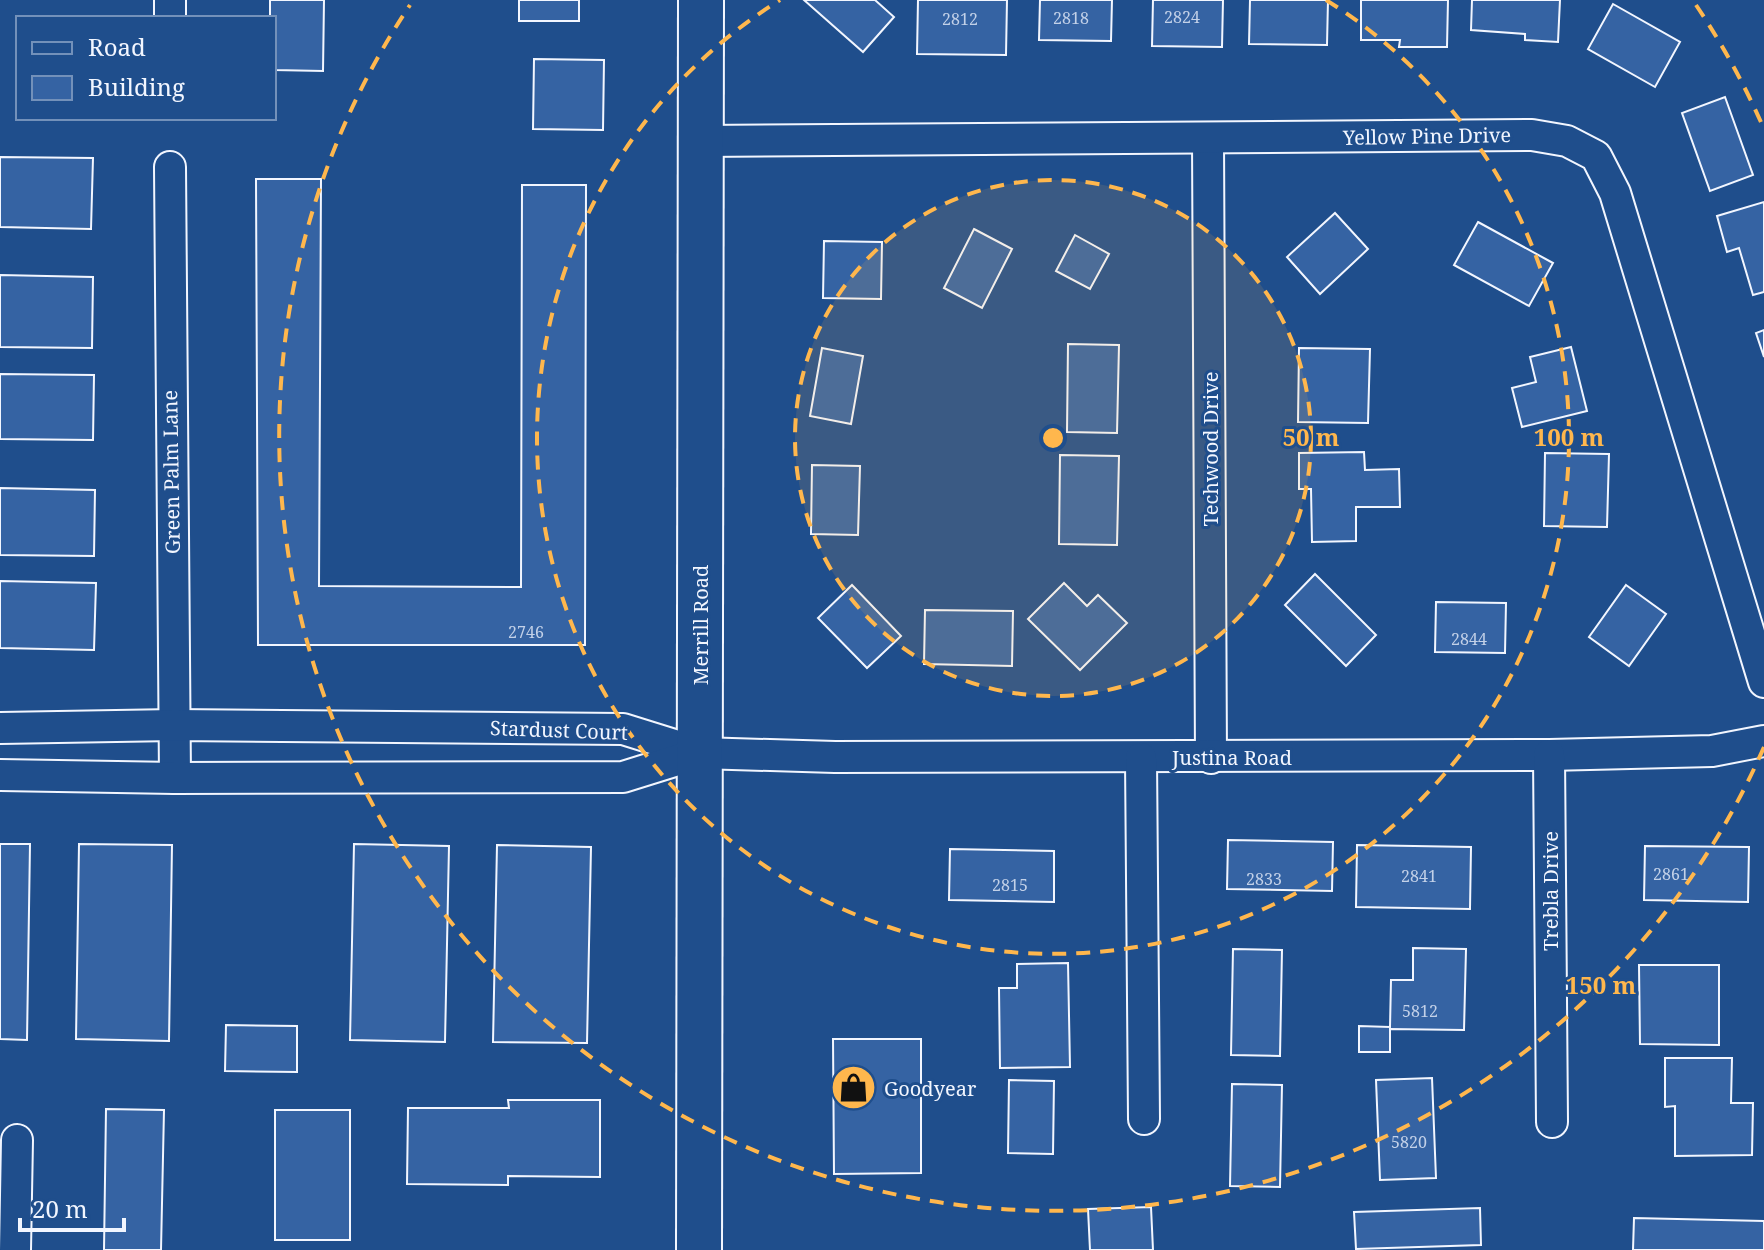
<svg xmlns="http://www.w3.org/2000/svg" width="1764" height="1250" viewBox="0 0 1764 1250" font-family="'Noto Serif',serif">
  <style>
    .building { fill: #3563a3; stroke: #f2f6ff; stroke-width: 2 }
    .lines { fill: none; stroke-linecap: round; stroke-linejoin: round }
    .street-casing { stroke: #f2f6ff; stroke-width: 34 }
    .secondary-casing { stroke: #f2f6ff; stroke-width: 48 }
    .street { stroke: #1f4e8c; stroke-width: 30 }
    .secondary { stroke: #1f4e8c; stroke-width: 44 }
    .ring { fill: none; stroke: #ffb74d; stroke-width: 4; stroke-dasharray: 14 10 }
    .labels { text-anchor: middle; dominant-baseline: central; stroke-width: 6; stroke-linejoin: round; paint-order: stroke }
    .number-label { font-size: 16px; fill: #c3d1e8 }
    .street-label { font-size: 20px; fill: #f2f6ff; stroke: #1f4e8c }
    .poi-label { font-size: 20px; fill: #f2f6ff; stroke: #1f4e8c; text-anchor: start }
    .centre { fill: #ffb74d; stroke: #1f4e8c; stroke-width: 4 }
    .ring-label { font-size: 24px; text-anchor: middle; font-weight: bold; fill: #ffb74d; stroke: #1f4e8c; stroke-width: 6; stroke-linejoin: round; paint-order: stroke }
  </style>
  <rect width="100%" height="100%" fill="#1f4e8c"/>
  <g class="building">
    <polygon points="270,0 324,0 323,71 274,70 274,18 270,18"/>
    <rect x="519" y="0" width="60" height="21"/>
    <polygon points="804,0 875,0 894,17 863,52"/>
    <polygon points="918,0 1007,0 1006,55 917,54"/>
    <polygon points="1040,0 1112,0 1111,41 1039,40"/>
    <polygon points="1153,0 1223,0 1222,47 1152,46"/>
    <polygon points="1250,0 1328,0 1327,45 1249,44"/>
    <polygon points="1361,0 1448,0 1447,47 1399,47 1400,40 1361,40"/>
    <polygon points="1472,0 1560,0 1558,42 1525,40 1525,34 1471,30"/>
    <polygon points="1613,4 1680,42 1655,87 1588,49"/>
    <polygon points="534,59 604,60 603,130 533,129"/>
    <polygon points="1725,97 1753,175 1710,191 1682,113"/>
    <polygon points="0,157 93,158 91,229 0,227"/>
    <polygon points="256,179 321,179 319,586 521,587 522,185 586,185 585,645 258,645"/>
    <polygon points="1764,202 1764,292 1753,295 1739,248 1727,252 1717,216"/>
    <polygon points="1335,213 1368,249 1320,294 1287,257"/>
    <polygon points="1478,222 1553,263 1529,306 1454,265"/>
    <polygon points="974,229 1012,249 982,308 944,288"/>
    <polygon points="1075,235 1109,254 1090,289 1056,271"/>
    <polygon points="824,241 882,242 881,299 823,298"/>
    <polygon points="0,275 93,277 92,348 0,347"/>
    <polygon points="1764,330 1764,357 1756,333"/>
    <polygon points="1068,344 1119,345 1117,433 1067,432"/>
    <polygon points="1571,347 1587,411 1522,427 1512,388 1536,382 1530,357"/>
    <polygon points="822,348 863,356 851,424 810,416"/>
    <polygon points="1299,348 1370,349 1368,423 1298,422"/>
    <polygon points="0,374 94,375 93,440 0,439"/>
    <polygon points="1364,452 1365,470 1399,469 1400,507 1356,507 1356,541 1312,542 1311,489 1299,489 1299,453"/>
    <polygon points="1545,453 1609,454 1607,527 1544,526"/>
    <polygon points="1060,455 1119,456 1117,545 1059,544"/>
    <polygon points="812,465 860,466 858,535 811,534"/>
    <polygon points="0,488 95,490 94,556 0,555"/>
    <polygon points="1315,574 1376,635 1346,666 1285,605"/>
    <polygon points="0,581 96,583 94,650 0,648"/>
    <polygon points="1064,583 1087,606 1098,595 1127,623 1080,670 1028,619"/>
    <polygon points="852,585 901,636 867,668 818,618"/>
    <polygon points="1626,585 1666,614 1629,666 1589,637"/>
    <polygon points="1436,602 1506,603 1505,653 1435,652"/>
    <polygon points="925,610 1013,611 1012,666 924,664"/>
    <polygon points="1228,840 1333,842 1332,891 1227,889"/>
    <polygon points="0,844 30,844 27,1040 0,1039"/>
    <polygon points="79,844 172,845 169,1041 76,1039"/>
    <polygon points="354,844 449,846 445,1042 350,1040"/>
    <polygon points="497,845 591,847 587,1043 493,1042"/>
    <polygon points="1357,845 1471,847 1470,909 1356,907"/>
    <polygon points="1645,846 1749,847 1748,902 1644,900"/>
    <polygon points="950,849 1054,851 1054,902 949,900"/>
    <polygon points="1413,948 1466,949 1464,1030 1390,1029 1390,1052 1359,1052 1359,1026 1390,1027 1391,980 1413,980"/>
    <polygon points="1233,949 1282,950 1280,1056 1231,1055"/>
    <polygon points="1068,963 1070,1067 1000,1068 999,988 1017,988 1017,964"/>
    <polygon points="1639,965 1719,965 1719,1045 1640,1044"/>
    <polygon points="226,1025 297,1026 297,1072 225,1071"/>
    <polygon points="833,1039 921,1039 921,1173 834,1174"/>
    <polygon points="1665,1058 1732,1058 1731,1103 1753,1103 1752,1155 1675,1156 1675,1106 1665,1107"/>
    <polygon points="1432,1078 1436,1178 1380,1180 1376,1080"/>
    <polygon points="1009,1080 1054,1081 1053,1154 1008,1153"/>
    <polygon points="1232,1084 1282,1085 1280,1187 1230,1186"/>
    <polygon points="508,1100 600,1100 600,1177 508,1176 508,1185 407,1184 408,1108 509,1108"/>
    <polygon points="106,1109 164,1110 161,1250 104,1250"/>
    <rect x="275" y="1110" width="75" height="130"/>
    <polygon points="1151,1207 1153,1250 1090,1250 1088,1209"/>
    <polygon points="1480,1208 1481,1245 1356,1249 1354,1212"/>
    <polygon points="1634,1218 1764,1221 1764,1250 1633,1250"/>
  </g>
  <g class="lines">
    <defs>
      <g id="street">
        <polyline points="170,0 170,18"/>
        <polyline points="1208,139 1211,758"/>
        <polyline points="701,141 1532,135 1567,141 1596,156 1615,193 1764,682"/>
        <polyline points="170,167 175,778"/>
        <polyline points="0,728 174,725 623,729 700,753 835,757 1549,755 1712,751 1764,741"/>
        <polyline points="1549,755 1552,1122"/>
        <polyline points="1141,758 1144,1119"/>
        <polyline points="0,775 175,778 623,777 700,753"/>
        <polyline points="15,1250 17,1140"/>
      </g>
      <polyline id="secondary" points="699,1250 701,0"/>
    </defs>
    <use href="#street" class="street-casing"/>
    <use href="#secondary" class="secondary-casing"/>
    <use href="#street" class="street"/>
    <use href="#secondary" class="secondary"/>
  </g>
  <circle cx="1053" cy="438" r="258" fill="#ffb74d" fill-opacity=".12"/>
  <g class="ring">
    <circle cx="1053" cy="438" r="258"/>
    <path d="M1326 0A516 516 0 1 1 780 0"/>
    <path d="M1764 747A775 775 0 1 1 410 5M1696 5A775 775 0 0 1 1764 129"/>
  </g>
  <defs>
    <symbol id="shop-disc" viewBox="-11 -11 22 22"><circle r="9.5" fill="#ffb74d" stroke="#1f4e8c"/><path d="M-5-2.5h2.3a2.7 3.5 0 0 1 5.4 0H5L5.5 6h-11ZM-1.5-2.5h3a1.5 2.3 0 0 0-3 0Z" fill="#111"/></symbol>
  </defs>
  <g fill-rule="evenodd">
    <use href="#shop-disc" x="828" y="1062" width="51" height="51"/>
  </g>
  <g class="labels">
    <g class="number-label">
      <text x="1182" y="17">2824</text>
      <text x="1071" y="18">2818</text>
      <text x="960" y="19">2812</text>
      <text x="526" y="632">2746</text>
      <text x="1469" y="639">2844</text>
      <text x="1671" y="874">2861</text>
      <text x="1419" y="876">2841</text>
      <text x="1264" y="879">2833</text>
      <text x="1010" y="885">2815</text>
      <text x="1420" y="1011">5812</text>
      <text x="1409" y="1142">5820</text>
    </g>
    <g class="street-label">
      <text transform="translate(1427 136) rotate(-1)">Yellow Pine Drive</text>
      <text transform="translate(1210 449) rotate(-90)">Techwood Drive</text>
      <text transform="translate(171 472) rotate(-91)">Green Palm Lane</text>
      <text transform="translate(700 625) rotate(-90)">Merrill Road</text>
      <text transform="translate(559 730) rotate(2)">Stardust Court</text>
      <text x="1232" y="757">Justina Road</text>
      <text transform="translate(1550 891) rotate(-90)">Trebla Drive</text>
    </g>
    <g class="poi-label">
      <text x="884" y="1088">Goodyear</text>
    </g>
  </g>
  <circle cx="1053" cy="438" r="12" class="centre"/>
  <g class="ring-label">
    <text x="1311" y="446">50 m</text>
    <text x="1569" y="446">100 m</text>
    <text x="1601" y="994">150 m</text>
  </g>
  <rect x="16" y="16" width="260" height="104" fill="#1f4e8c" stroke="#7391ba" stroke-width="2"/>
  <rect x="32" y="42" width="40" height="12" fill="#1f4e8c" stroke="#7391ba" stroke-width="2"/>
  <text x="88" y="56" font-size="24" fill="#f2f6ff">Road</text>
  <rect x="32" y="76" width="40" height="24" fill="#3563a3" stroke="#7391ba" stroke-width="2"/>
  <text x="88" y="96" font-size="24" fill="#f2f6ff">Building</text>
  <path d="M20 1218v12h104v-12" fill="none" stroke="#f2f6ff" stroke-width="4"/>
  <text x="32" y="1218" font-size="24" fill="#f2f6ff" stroke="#1f4e8c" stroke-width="6" paint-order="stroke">20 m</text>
</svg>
